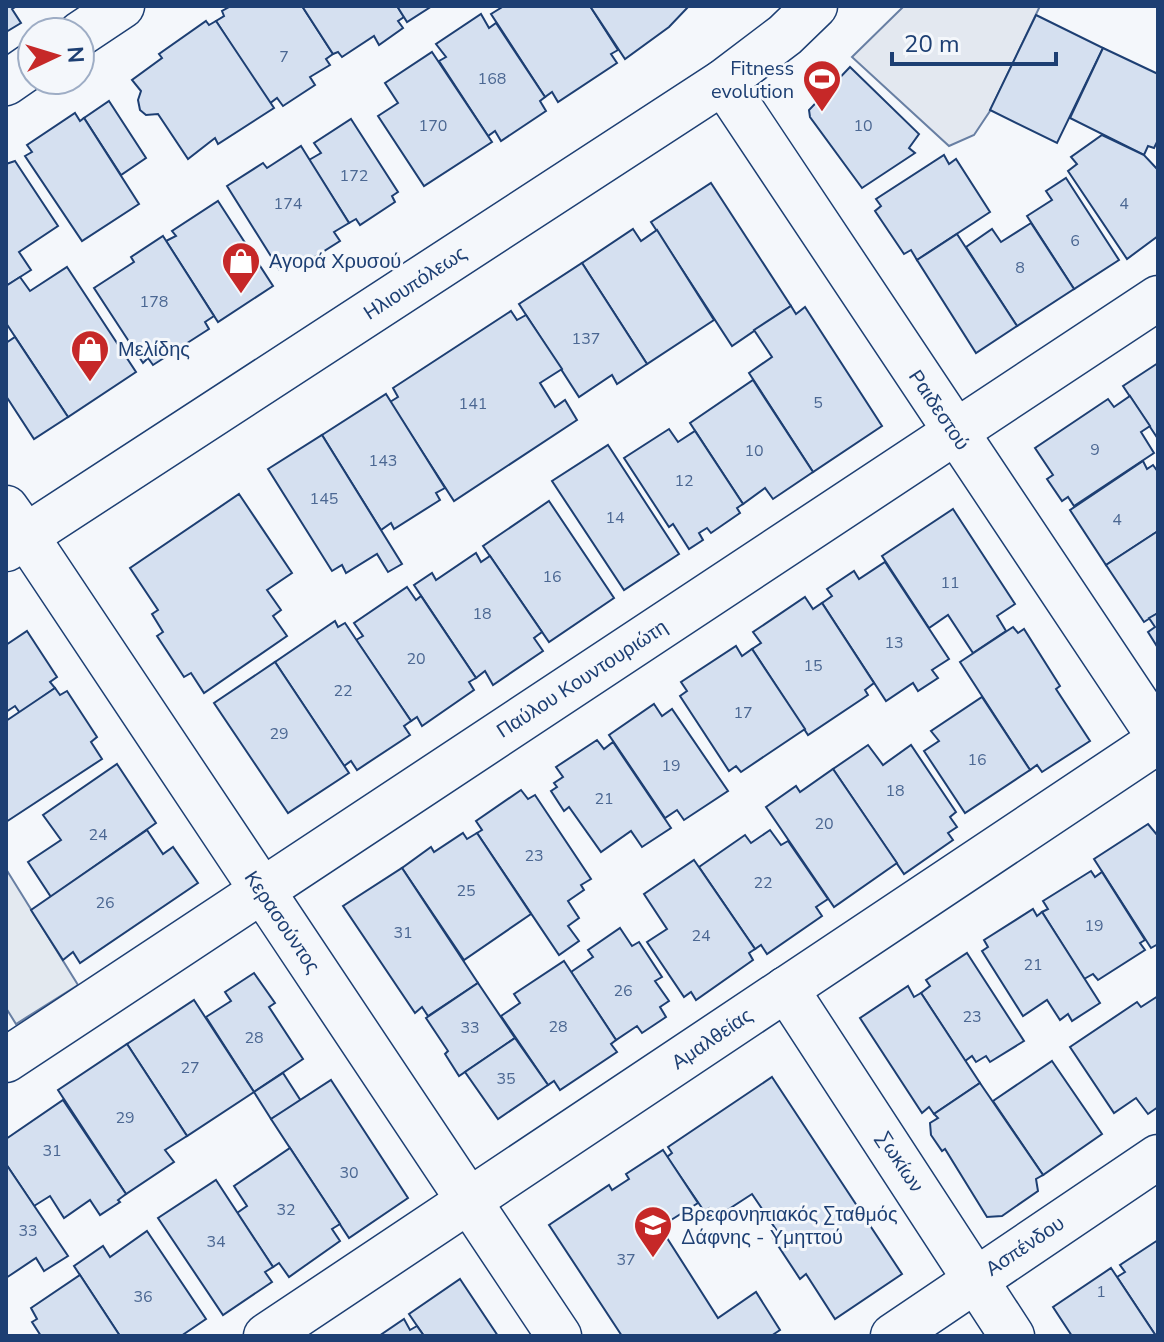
<svg xmlns="http://www.w3.org/2000/svg" width="1164" height="1342" viewBox="0 0 1164 1342" font-family="'Nunito Sans',sans-serif">
  <style>
    .green { fill: #e3e9f0; stroke: #687fa3; stroke-width: 2 }
    .parking { fill: #e3e8f0; stroke: #687fa3; stroke-width: 2 }
    .building { fill: #d5e0f0; stroke: #1d3f73; stroke-width: 2 }
    .lines { fill: none; stroke-linecap: round; stroke-linejoin: round }
    .street-casing { stroke: #1d3f73; stroke-width: 47 }
    .secondary-casing { stroke: #1d3f73; stroke-width: 47 }
    .street { stroke: #f4f7fb; stroke-width: 44 }
    .secondary { stroke: #f4f7fb; stroke-width: 44 }
    .labels { text-anchor: middle; dominant-baseline: central; stroke-width: 6; stroke-linejoin: round; paint-order: stroke }
    .number-label { font-size: 16px; fill: #4b6792 }
    .poi-label { font-size: 20px; fill: #1d3f73; stroke: #f4f7fb; text-anchor: start }
    .street-label { font-size: 20px; fill: #1d3f73; stroke: #f4f7fb }
  </style>
  <rect width="100%" height="100%" fill="#f4f7fb"/>
  <polygon class="green" points="6,869 78,985 16,1024 6,1008"/>
  <polygon class="parking" points="904,6 1040,6 990,111 974,135 949,146 852,57"/>
  <g class="building">
    <polygon points="6,6 17,6 12,9 21,23 6,32"/>
    <polygon points="231,6 302,6 333,54 326,59 330,65 310,77 315,85 283,106 277,98 269,104 216,21 224,16 222,11"/>
    <polygon points="302,6 397,6 404,17 398,21 403,28 379,45 374,36 342,57 338,52 333,54"/>
    <polygon points="397,6 432,6 407,22"/>
    <polygon points="504,6 590,6 618,50 611,54 617,63 558,102 552,92 545,97 491,14"/>
    <polygon points="590,6 689,6 669,27 625,59"/>
    <polygon points="481,14 489,28 496,23 545,97 540,101 546,111 501,141 495,131 488,136 439,61 446,57 436,44"/>
    <polygon points="1036,15 1103,48 1057,143 990,110"/>
    <polygon points="206,21 209,25 216,21 274,108 218,144 215,138 188,159 158,114 146,115 140,110 138,100 141,91 132,80 162,58 159,54"/>
    <polygon points="1103,48 1158,74 1158,140 1154,148 1148,146 1144,155 1070,118"/>
    <polygon points="432,52 492,142 424,186 378,116 398,103 385,83"/>
    <polygon points="850,67 919,134 909,148 915,153 862,188 810,117 809,110"/>
    <polygon points="109,101 146,158 121,175 84,118"/>
    <polygon points="75,113 80,121 84,118 139,204 82,241 25,156 32,152 27,145"/>
    <polygon points="351,119 398,192 392,196 395,202 360,225 356,219 349,223 309,160 321,153 314,143"/>
    <polygon points="1102,135 1144,155 1158,170 1158,236 1127,259 1068,171 1077,164 1071,157"/>
    <polygon points="301,146 349,223 334,232 340,241 299,267 294,259 279,269 227,186 263,163 267,168"/>
    <polygon points="944,155 949,164 956,159 990,212 917,260 911,250 904,254 875,211 881,206 876,199"/>
    <polygon points="15,161 58,226 19,252 31,270 6,286 6,164"/>
    <polygon points="1066,178 1119,260 1074,289 1027,216 1052,200 1046,191"/>
    <polygon points="711,183 791,306 732,346 651,222"/>
    <polygon points="218,201 273,286 218,322 166,241 176,236 172,231"/>
    <polygon points="1031,223 1074,289 1017,326 966,247 992,229 1001,242"/>
    <polygon points="633,229 641,241 657,230 714,320 647,364 582,263"/>
    <polygon points="957,234 1017,326 976,353 917,260"/>
    <polygon points="163,236 214,316 205,322 209,329 153,365 148,358 143,363 94,288 134,262 131,257"/>
    <polygon points="582,263 647,364 617,384 612,375 579,397 519,304"/>
    <polygon points="67,267 136,372 68,417 6,323 6,286 20,277 30,291"/>
    <polygon points="791,306 796,314 805,307 882,426 813,472 749,373 772,357 754,330"/>
    <polygon points="511,311 517,320 526,315 562,369 540,383 555,407 565,400 577,420 454,501 390,402 398,397 393,388"/>
    <polygon points="15,337 68,417 34,439 6,396 6,343"/>
    <polygon points="1158,363 1158,439 1123,386"/>
    <polygon points="753,380 813,472 773,499 765,488 743,504 690,423"/>
    <polygon points="386,394 445,488 436,493 440,500 394,529 391,523 381,530 322,435"/>
    <polygon points="1130,396 1150,426 1141,432 1154,453 1074,506 1068,497 1062,501 1047,479 1053,475 1035,448 1108,399 1114,407"/>
    <polygon points="669,429 678,442 695,431 743,504 737,508 740,513 711,533 707,528 699,533 703,540 689,549 673,524 669,527 624,458"/>
    <polygon points="322,435 402,564 388,572 377,554 346,573 342,565 332,571 268,469"/>
    <polygon points="608,445 679,554 624,590 552,481"/>
    <polygon points="1143,461 1147,469 1153,465 1158,472 1158,531 1106,565 1070,510"/>
    <polygon points="239,494 292,573 267,590 281,610 273,616 287,636 204,693 191,673 184,677 157,636 163,632 152,614 158,610 130,568"/>
    <polygon points="549,501 614,598 549,642 483,546"/>
    <polygon points="953,509 1015,604 997,616 1006,631 973,653 948,615 929,628 882,556"/>
    <polygon points="1158,531 1158,613 1144,622 1106,565"/>
    <polygon points="476,553 481,562 490,556 542,632 534,638 543,651 493,685 485,671 476,678 414,585 432,573 436,580"/>
    <polygon points="885,562 949,659 932,670 938,678 918,691 913,683 886,701 822,603 832,596 827,589 854,571 859,579"/>
    <polygon points="407,587 416,600 421,596 476,678 469,682 474,690 422,726 417,717 411,721 356,640 363,636 354,623"/>
    <polygon points="805,597 813,609 822,603 874,683 865,690 868,695 808,735 752,649 761,643 753,632"/>
    <polygon points="1158,613 1158,648 1148,632 1155,627 1149,618"/>
    <polygon points="335,621 338,627 345,623 411,721 404,726 410,735 357,770 351,761 344,766 275,662"/>
    <polygon points="1013,627 1018,633 1024,629 1060,686 1056,689 1090,741 1042,772 1037,765 1030,770 960,662"/>
    <polygon points="27,631 57,677 50,682 55,688 20,713 15,706 6,712 6,645"/>
    <polygon points="736,646 742,656 752,649 805,729 741,772 736,766 729,771 680,696 687,691 681,682"/>
    <polygon points="275,662 349,773 288,813 214,703"/>
    <polygon points="55,688 60,695 67,691 97,737 91,742 102,759 6,822 6,721"/>
    <polygon points="982,697 1030,770 965,813 924,751 939,741 931,731"/>
    <polygon points="654,704 662,716 672,709 728,791 684,820 677,810 665,818 609,735"/>
    <polygon points="597,740 604,749 613,742 671,828 642,847 631,831 601,852 569,807 564,811 551,791 557,787 554,783 563,777 556,767"/>
    <polygon points="868,745 883,765 911,745 956,812 950,817 957,827 948,833 953,840 904,874 833,769"/>
    <polygon points="117,764 156,823 51,897 28,862 61,840 43,815"/>
    <polygon points="833,769 897,863 834,907 766,807 796,786 800,792"/>
    <polygon points="521,790 528,799 535,795 591,879 581,885 584,890 568,901 579,918 568,926 579,941 559,955 477,833 482,830 476,821"/>
    <polygon points="1148,824 1158,836 1158,944 1151,948 1094,859"/>
    <polygon points="147,830 163,854 173,847 198,883 80,963 73,952 63,960 31,910"/>
    <polygon points="770,830 781,845 788,841 828,899 816,907 822,916 767,954 761,945 755,949 699,867 745,835 751,843"/>
    <polygon points="463,833 467,839 477,833 531,914 464,960 402,868 431,847 434,852"/>
    <polygon points="694,860 755,949 749,953 753,960 696,1000 691,992 684,997 647,942 667,929 644,894"/>
    <polygon points="402,868 478,983 428,1016 422,1007 415,1013 343,906"/>
    <polygon points="1091,871 1095,877 1102,872 1145,940 1140,943 1145,950 1098,980 1093,974 1084,979 1042,912 1048,909 1043,901"/>
    <polygon points="1033,909 1037,916 1042,912 1100,1003 1072,1021 1068,1014 1060,1020 1047,1000 1023,1016 982,951 988,947 984,940"/>
    <polygon points="620,928 632,946 639,942 662,977 655,981 669,1001 660,1007 666,1017 642,1033 637,1026 616,1040 571,972 593,957 588,950"/>
    <polygon points="967,953 1024,1041 990,1062 986,1056 976,1062 972,1056 965,1061 921,993 930,986 926,980"/>
    <polygon points="564,961 616,1040 611,1044 617,1052 560,1090 554,1081 548,1085 501,1016 520,1003 514,994"/>
    <polygon points="254,973 275,1003 269,1007 303,1059 254,1092 206,1017 231,1001 225,992"/>
    <polygon points="478,983 515,1038 459,1076 445,1054 448,1051 426,1018"/>
    <polygon points="908,986 914,997 921,993 980,1083 934,1114 929,1107 922,1113 860,1018"/>
    <polygon points="1158,996 1158,1107 1148,1114 1136,1098 1114,1113 1070,1047 1137,1002 1141,1007"/>
    <polygon points="194,1000 254,1092 187,1136 127,1044"/>
    <polygon points="515,1038 548,1085 498,1119 465,1072"/>
    <polygon points="127,1044 187,1136 165,1150 174,1162 126,1194 58,1090"/>
    <polygon points="1052,1061 1102,1134 1043,1175 993,1101"/>
    <polygon points="283,1073 301,1101 271,1119 254,1092"/>
    <polygon points="772,1077 902,1274 835,1319 806,1274 800,1279 773,1238 779,1234 752,1194 715,1218 709,1208 704,1211 667,1157 672,1153 668,1147"/>
    <polygon points="331,1080 408,1198 349,1238 271,1119"/>
    <polygon points="980,1083 1043,1175 1036,1179 1038,1191 1002,1216 987,1217 945,1149 942,1151 931,1135 930,1123 938,1118 934,1114"/>
    <polygon points="63,1100 126,1194 118,1200 120,1202 100,1215 90,1200 64,1218 50,1196 34,1206 6,1164 6,1139"/>
    <polygon points="290,1148 340,1224 332,1229 340,1241 289,1277 279,1263 273,1267 237,1213 247,1206 234,1186"/>
    <polygon points="663,1150 698,1203 660,1227 718,1318 756,1292 780,1330 771,1336 622,1336 549,1225 609,1185 612,1190 629,1179 626,1174"/>
    <polygon points="6,1164 68,1256 44,1271 36,1258 6,1278"/>
    <polygon points="216,1180 273,1267 265,1272 272,1282 223,1315 158,1218"/>
    <polygon points="147,1231 206,1319 181,1336 120,1336 74,1266 103,1246 110,1257"/>
    <polygon points="1158,1240 1158,1336 1156,1336 1117,1277 1125,1272 1120,1265"/>
    <polygon points="1111,1268 1117,1277 1156,1336 1072,1336 1053,1307"/>
    <polygon points="80,1275 120,1336 41,1336 32,1322 37,1319 31,1308"/>
    <polygon points="460,1279 498,1336 424,1336 409,1314"/>
    <polygon points="404,1319 410,1330 417,1326 424,1336 379,1336"/>
  </g>
  <g class="lines">
    <defs>
      <g id="street">
        <polyline points="80,34 122,6"/>
        <polyline points="723,82 1158,735"/>
        <polyline points="6,83 32,65"/>
        <polyline points="6,508 26,536"/>
        <polyline points="786,989 1012,1336"/>
        <polyline points="6,1060 1158,298"/>
        <polyline points="266,1336 1158,741"/>
        <polyline points="893,1336 1158,1157"/>
      </g>
      <g id="secondary">
        <polyline points="26,536 559,1336"/>
        <polyline points="6,549 723,82 785,35 815,6"/>
      </g>
    </defs>
    <use href="#street" class="street-casing"/>
    <use href="#secondary" class="secondary-casing"/>
    <use href="#street" class="street"/>
    <use href="#secondary" class="secondary"/>
  </g>
  <defs>
    <symbol id="stadium-pin" viewBox="-11 -11 22 30"><path d="M0 17L-7.5 6A9.5 9.5 0 1 1 7.5 6Z" fill="#c62828" stroke="#f4f7fb"/><path d="M0-5a6.5 5 0 1 0 0 10a6.5 5 0 1 0 0-10ZM-3.5-1.8h7v3.6h-7Z" fill="#fff"/></symbol>
    <symbol id="shop-pin" viewBox="-11 -11 22 30"><path d="M0 17L-7.5 6A9.5 9.5 0 1 1 7.5 6Z" fill="#c62828" stroke="#f4f7fb"/><path d="M-5-2.5h2.3a2.7 3.5 0 0 1 5.4 0H5L5.5 6h-11ZM-1.5-2.5h3a1.5 2.3 0 0 0-3 0Z" fill="#fff"/></symbol>
    <symbol id="school-pin" viewBox="-11 -11 22 30"><path d="M0 17L-7.5 6A9.5 9.5 0 1 1 7.5 6Z" fill="#c62828" stroke="#f4f7fb"/><path d="M0-5L7-2L0 1L-7-2ZM-4 1L0 2.5L4 1V4Q0 6-4 4Z" fill="#fff"/></symbol>
  </defs>
  <g fill-rule="evenodd">
    <use href="#stadium-pin" x="800" y="57" width="44" height="60"/>
    <use href="#shop-pin" x="219" y="239" width="44" height="60"/>
    <use href="#shop-pin" x="68" y="327" width="44" height="60"/>
    <use href="#school-pin" x="631" y="1203" width="44" height="60"/>
  </g>
  <g class="labels">
    <g class="number-label">
      <text x="284" y="57">7</text>
      <text x="492" y="79">168</text>
      <text x="433" y="126">170</text>
      <text x="863" y="126">10</text>
      <text x="354" y="176">172</text>
      <text x="288" y="204">174</text>
      <text x="1124" y="204">4</text>
      <text x="1075" y="241">6</text>
      <text x="1020" y="268">8</text>
      <text x="154" y="302">178</text>
      <text x="586" y="339">137</text>
      <text x="818" y="403">5</text>
      <text x="473" y="404">141</text>
      <text x="1095" y="450">9</text>
      <text x="754" y="451">10</text>
      <text x="383" y="461">143</text>
      <text x="684" y="481">12</text>
      <text x="324" y="499">145</text>
      <text x="615" y="518">14</text>
      <text x="1117" y="520">4</text>
      <text x="552" y="577">16</text>
      <text x="950" y="583">11</text>
      <text x="482" y="614">18</text>
      <text x="894" y="643">13</text>
      <text x="416" y="659">20</text>
      <text x="813" y="666">15</text>
      <text x="343" y="691">22</text>
      <text x="743" y="713">17</text>
      <text x="279" y="734">29</text>
      <text x="977" y="760">16</text>
      <text x="671" y="766">19</text>
      <text x="895" y="791">18</text>
      <text x="604" y="799">21</text>
      <text x="824" y="824">20</text>
      <text x="98" y="835">24</text>
      <text x="534" y="856">23</text>
      <text x="763" y="883">22</text>
      <text x="466" y="891">25</text>
      <text x="105" y="903">26</text>
      <text x="1094" y="926">19</text>
      <text x="403" y="933">31</text>
      <text x="701" y="936">24</text>
      <text x="1033" y="965">21</text>
      <text x="623" y="991">26</text>
      <text x="972" y="1017">23</text>
      <text x="558" y="1027">28</text>
      <text x="470" y="1028">33</text>
      <text x="254" y="1038">28</text>
      <text x="190" y="1068">27</text>
      <text x="506" y="1079">35</text>
      <text x="125" y="1118">29</text>
      <text x="52" y="1151">31</text>
      <text x="349" y="1173">30</text>
      <text x="286" y="1210">32</text>
      <text x="28" y="1231">33</text>
      <text x="216" y="1242">34</text>
      <text x="626" y="1260">37</text>
      <text x="1101" y="1292">1</text>
      <text x="143" y="1297">36</text>
    </g>
    <g class="poi-label">
      <text x="794" y="68" text-anchor="end">Fitness<tspan x="794" dy="23">evolution</tspan></text>
      <text x="269" y="261">Αγορά Χρυσού</text>
      <text x="118" y="349">Μελίδης</text>
      <text x="681" y="1214">Βρεφονηπιακός Σταθμός<tspan x="681" dy="23">Δάφνης - Υμηττού</tspan></text>
    </g>
    <g class="street-label">
      <text transform="translate(415 283) rotate(-33)">Ηλιουπόλεως</text>
      <text transform="translate(939 410) rotate(56)">Ραιδεστού</text>
      <text transform="translate(582 679) rotate(-33)">Παύλου Κουντουριώτη</text>
      <text transform="translate(282 922) rotate(56)">Κερασούντος</text>
      <text transform="translate(712 1039) rotate(-34)">Αμαλθείας</text>
      <text transform="translate(900 1162) rotate(57)">Σωκίων</text>
      <text transform="translate(1025 1246) rotate(-34)">Ασπένδου</text>
    </g>
  </g>
  <rect width="1164" height="1342" fill="none" stroke="#1d3f73" stroke-width="16"/>
  <g transform="translate(56 56) rotate(86)"><circle r="38" fill="#f4f7fb" stroke="#9eadc5" stroke-width="2"/>
  <path d="M0-6L14 30L0 20L-14 30Z" fill="#c62828"/>
  <text y="-12" font-size="22" font-weight="bold" text-anchor="middle" fill="#1d3f73">N</text>
  </g>
  <path d="M892 52v12h164v-12" fill="none" stroke="#1d3f73" stroke-width="4"/>
  <text x="904" y="52" font-size="24" fill="#1d3f73" stroke="#f4f7fb" stroke-width="6" paint-order="stroke">20 m</text>
</svg>
